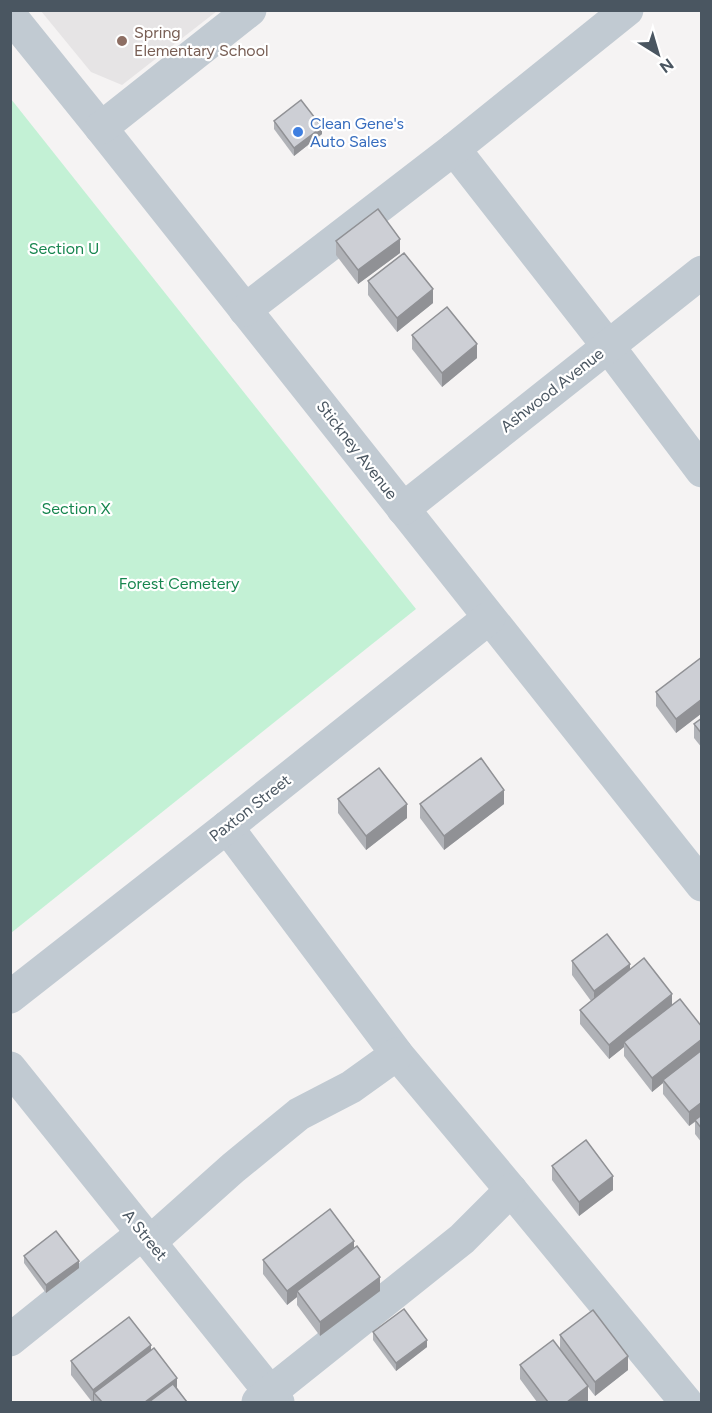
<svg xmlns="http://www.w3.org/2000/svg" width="712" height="1413" viewBox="0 0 712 1413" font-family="Figtree,sans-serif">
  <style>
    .education { fill: #e6e4e5 }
    .green { fill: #c3f1d5 }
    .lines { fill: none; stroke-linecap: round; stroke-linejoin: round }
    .minor { stroke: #c1cad2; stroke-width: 33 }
    .wall { fill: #b0b2b7 }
    .shaded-wall { fill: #909195 }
    .building { fill: #cdcfd5; stroke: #909195; stroke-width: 1.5 }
    .education-dot { fill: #8d6e63; stroke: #fff; stroke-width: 2 }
    .shop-dot { fill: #3f7fe0; stroke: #fff; stroke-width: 2 }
    .labels { text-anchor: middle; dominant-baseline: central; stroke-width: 4.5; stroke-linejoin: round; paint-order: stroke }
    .education-label { font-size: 16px; fill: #785e54; stroke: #fff; text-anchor: start }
    .shop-label { font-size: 16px; fill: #366cbe; stroke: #fff; text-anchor: start }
    .park-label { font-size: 16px; fill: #17864f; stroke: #fff }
    .street-label { font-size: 16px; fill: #4a5661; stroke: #fff }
  </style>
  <rect width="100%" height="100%" fill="#f5f3f3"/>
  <polygon class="education" points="41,11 217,11 122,85 91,72"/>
  <polygon class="green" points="11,99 416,609 11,933 10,933"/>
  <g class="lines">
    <g class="minor">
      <polyline points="10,15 101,128 702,885"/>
      <polyline points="101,128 250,10"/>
      <polyline points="454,149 608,346 702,471"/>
      <polyline points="245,310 454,149 627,10"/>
      <polyline points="403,509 702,272"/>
      <polyline points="227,827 397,1054 511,1190 686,1402"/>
      <polyline points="10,997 227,827 489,618"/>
      <polyline points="10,1068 278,1402"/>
      <polyline points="150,1242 233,1168 299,1114 351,1087 397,1054"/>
      <polyline points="10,1340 143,1233"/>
      <polyline points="258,1402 462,1239 511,1190"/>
    </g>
  </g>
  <g class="wall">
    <polygon points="274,121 322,134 294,156 274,129"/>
    <polygon points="336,241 400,253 358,284 336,255"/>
    <polygon points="368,281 433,303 397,332 368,295"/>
    <polygon points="412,335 477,358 442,387 412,349"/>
    <polygon points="702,657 702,713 676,733 656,706 656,692"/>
    <polygon points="702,718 702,748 694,738 694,724"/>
    <polygon points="338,799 407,818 366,850 338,813"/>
    <polygon points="420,804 504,804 444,850 420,818"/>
    <polygon points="572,961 630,969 672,1005 702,1027 702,1143 695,1134 695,1122 689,1126 663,1094 663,1083 652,1092 624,1056 624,1047 609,1059 580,1024 580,1010 591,1001 572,975"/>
    <polygon points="552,1166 613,1190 579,1216 552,1180"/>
    <polygon points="354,1248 380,1291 320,1336 297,1305 297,1297 287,1305 263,1274 263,1260"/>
    <polygon points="24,1256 79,1268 46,1293 24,1263"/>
    <polygon points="373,1332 427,1347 396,1371 373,1340"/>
    <polygon points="560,1335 628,1370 595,1396 588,1387 588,1401 586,1402 537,1402 520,1379 520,1365 560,1348"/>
    <polygon points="151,1350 187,1402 92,1402 71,1375 71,1361"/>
  </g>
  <g class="shaded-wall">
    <polygon points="322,127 322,134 294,156 294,148"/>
    <polygon points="400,239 400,253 358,284 358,270"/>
    <polygon points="433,289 433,303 397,332 397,318"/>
    <polygon points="477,344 477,358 442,387 442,373"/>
    <polygon points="702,699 702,713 676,733 676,719"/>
    <polygon points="504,790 504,804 444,850 444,836"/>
    <polygon points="407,804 407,818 366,850 366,836"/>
    <polygon points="630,964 630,978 594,1005 594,991"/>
    <polygon points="672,994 672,1008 624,1042 624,1047 609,1059 609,1045"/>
    <polygon points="702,1039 702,1053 663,1080 663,1083 652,1092 652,1078"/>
    <polygon points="702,1102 702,1116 689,1126 689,1112"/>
    <polygon points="613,1176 613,1190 579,1216 579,1202"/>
    <polygon points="354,1241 354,1255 297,1291 297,1297 287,1305 287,1291"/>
    <polygon points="79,1261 79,1268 46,1293 46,1285"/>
    <polygon points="380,1277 380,1291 320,1336 320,1322"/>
    <polygon points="427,1340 427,1347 396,1371 396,1363"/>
    <polygon points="151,1345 151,1359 94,1393 94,1402 93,1402 93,1390"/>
    <polygon points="628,1356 628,1370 595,1396 595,1382"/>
    <polygon points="177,1378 177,1392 164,1402 145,1402"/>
    <polygon points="588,1386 588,1401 586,1402 567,1402"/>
  </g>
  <g class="building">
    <polygon points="301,100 322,127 294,148 274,121"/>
    <polygon points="378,209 400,239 358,270 336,241"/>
    <polygon points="404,253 433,289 397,318 368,281"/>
    <polygon points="447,307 477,344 442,373 412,335"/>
    <polygon points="702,657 702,699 676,719 656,692"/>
    <polygon points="702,718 702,734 694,724"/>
    <polygon points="481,758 504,790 444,836 420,804"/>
    <polygon points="379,768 407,804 366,836 338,799"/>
    <polygon points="607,934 630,964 594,991 572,961"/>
    <polygon points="644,958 672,994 609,1045 580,1010"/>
    <polygon points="680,999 702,1027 702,1039 652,1078 624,1042"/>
    <polygon points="702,1050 702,1102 689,1112 663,1080"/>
    <polygon points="702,1115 702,1129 695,1120"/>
    <polygon points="586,1140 613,1176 579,1202 552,1166"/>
    <polygon points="330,1209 354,1241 287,1291 263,1260"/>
    <polygon points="56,1231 79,1261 46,1285 24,1256"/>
    <polygon points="357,1246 380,1277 320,1322 297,1291"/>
    <polygon points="404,1309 427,1340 396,1363 373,1332"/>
    <polygon points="593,1310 628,1356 595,1382 560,1335"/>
    <polygon points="129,1317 151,1345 93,1390 71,1361"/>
    <polygon points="553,1340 588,1386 567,1402 548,1402 520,1365"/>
    <polygon points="154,1348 177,1378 145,1402 102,1402 94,1393"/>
    <polygon points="173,1384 187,1402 149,1402"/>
  </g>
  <circle class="education-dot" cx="122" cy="41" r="6"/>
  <circle class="shop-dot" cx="298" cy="132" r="6"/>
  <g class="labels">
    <g class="education-label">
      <text x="134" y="32">Spring<tspan x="134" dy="18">Elementary School</tspan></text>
    </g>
    <g class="shop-label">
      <text x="310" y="123">Clean Gene's<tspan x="310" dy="18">Auto Sales</tspan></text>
    </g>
    <g class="park-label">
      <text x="64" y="248">Section U</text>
      <text x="76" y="508">Section X</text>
      <text x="179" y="583">Forest Cemetery</text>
    </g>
    <g class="street-label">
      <text transform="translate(552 390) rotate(-38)">Ashwood Avenue</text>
      <text transform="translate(357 450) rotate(52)">Stickney Avenue</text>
      <text transform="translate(250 808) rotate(-38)">Paxton Street</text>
      <text transform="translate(145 1235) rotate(51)">A Street</text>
    </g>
  </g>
  <rect width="712" height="1413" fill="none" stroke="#4a5661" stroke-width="24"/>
  <g transform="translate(658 54) rotate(143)" stroke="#ffffff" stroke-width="4.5" paint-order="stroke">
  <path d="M0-4.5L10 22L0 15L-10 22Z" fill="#4a5661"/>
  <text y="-9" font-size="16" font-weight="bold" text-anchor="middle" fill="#4a5661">N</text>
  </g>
</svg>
